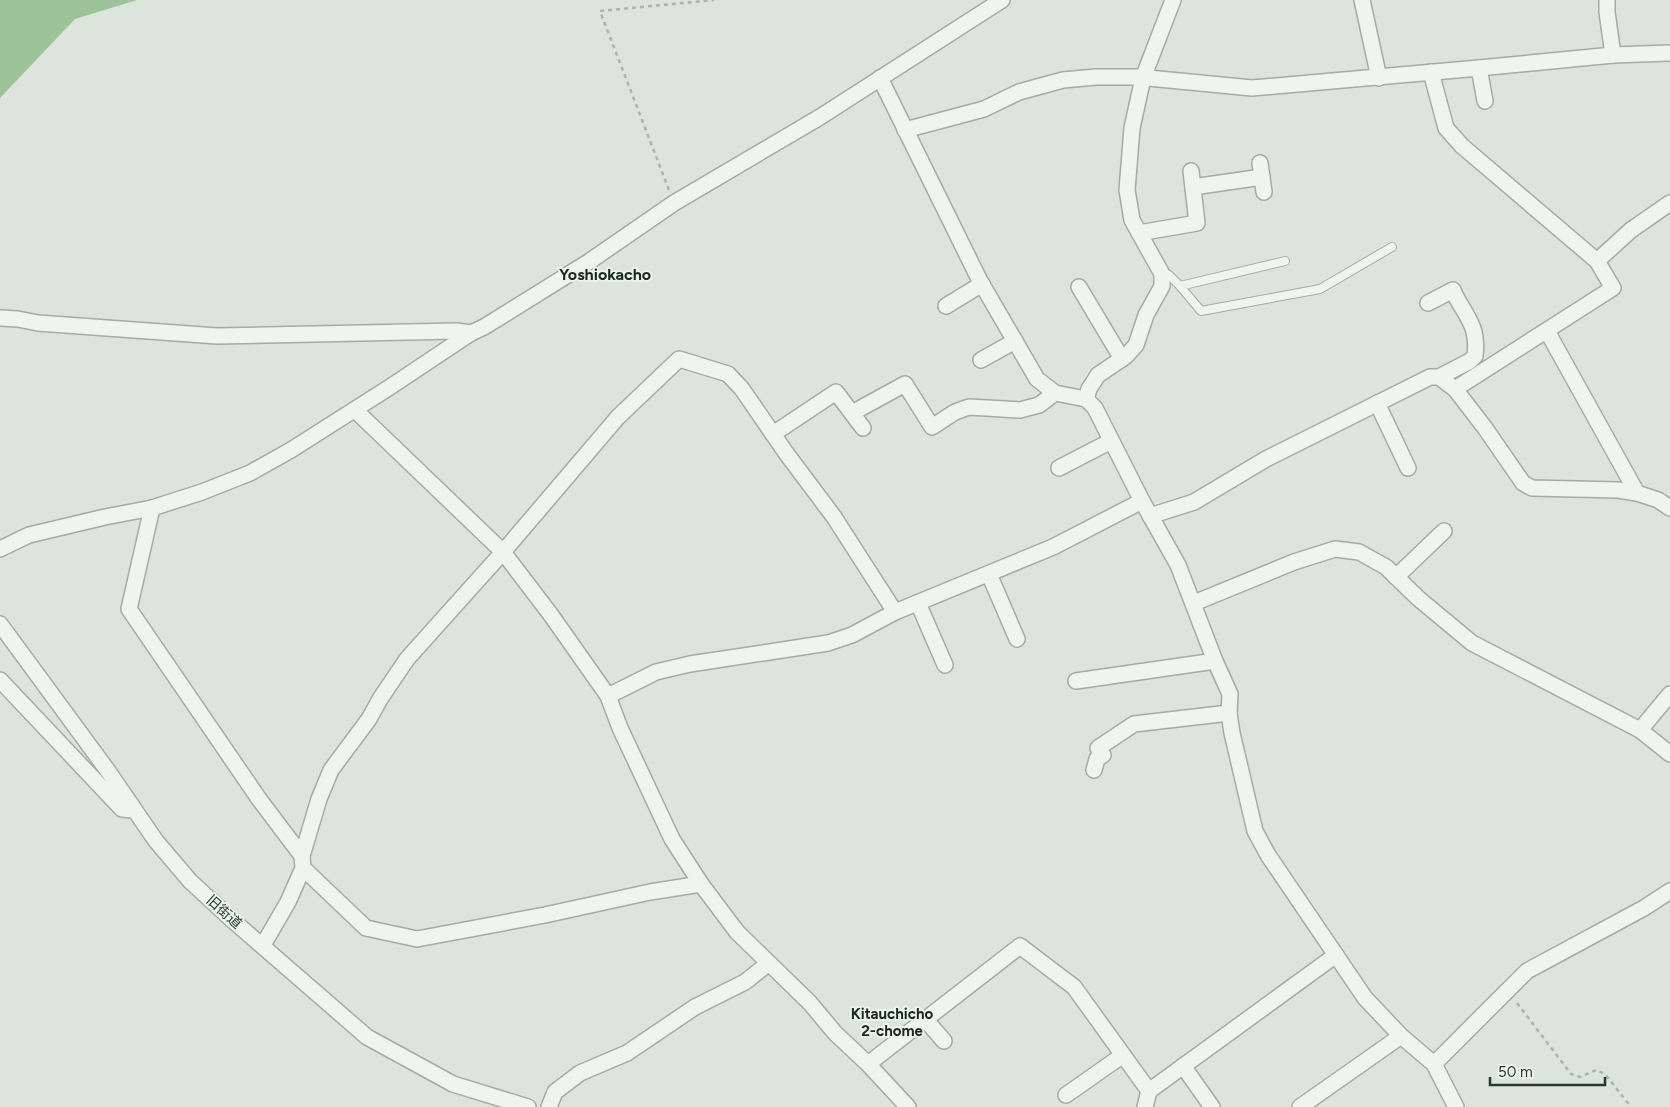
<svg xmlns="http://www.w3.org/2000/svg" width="1670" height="1107" viewBox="0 0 1670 1107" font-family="Figtree,'Noto Sans JP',sans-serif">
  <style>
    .water { fill: #9ec39a }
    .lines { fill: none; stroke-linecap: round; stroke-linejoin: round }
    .lane-casing { stroke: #a2aea2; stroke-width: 10 }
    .street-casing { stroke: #a2aea2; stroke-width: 18 }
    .path { stroke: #aab5ab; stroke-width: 2.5; stroke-dasharray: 4 4; stroke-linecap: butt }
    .lane { stroke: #eef4ef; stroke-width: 8 }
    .street { stroke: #eef4ef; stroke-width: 15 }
    .labels { text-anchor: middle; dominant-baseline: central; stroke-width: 4; stroke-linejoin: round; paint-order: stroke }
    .street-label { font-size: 14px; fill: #273a28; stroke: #ebf3eb }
    .neighbourhood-label { font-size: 15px; font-weight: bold; fill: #1a2b1a; stroke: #ebf3eb }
    .quarter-label { font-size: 16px; font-weight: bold; fill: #1a2b1a; stroke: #ebf3eb }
  </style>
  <rect width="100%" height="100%" fill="#dce5dc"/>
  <polygon class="water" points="0,0 137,0 75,19 0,98"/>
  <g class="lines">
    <defs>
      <g id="lane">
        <polyline points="1162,274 1169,275 1180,286 1285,261"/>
        <polyline points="1180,286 1201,311 1320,289 1392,247"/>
      </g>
      <g id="street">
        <polyline points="1362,0 1379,78"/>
        <polyline points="1613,55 1670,53"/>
        <polyline points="1479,68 1613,55 1607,12 1607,0"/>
        <polyline points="1431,72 1446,128 1462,146 1597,261 1613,288 1455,389 1485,428 1523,483 1532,488 1618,490 1637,493"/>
        <polyline points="880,78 980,281 1037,379 1055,393 1086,399 1095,408 1142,501 1178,565 1215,661 1230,694 1229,713 1232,733 1255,831 1268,855 1365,998 1401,1036 1434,1064 1456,1107"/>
        <polyline points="905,130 984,109 1019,92 1063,80 1096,77 1138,77 1252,88 1479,68 1485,101"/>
        <polyline points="1260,163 1264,192"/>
        <polyline points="1193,187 1262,177"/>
        <polyline points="1139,233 1197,223 1191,171"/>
        <polyline points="1597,261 1631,230 1670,203"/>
        <polyline points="1079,287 1122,359"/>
        <path d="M1428 303 1453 290C1458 304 1471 318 1474 332 1476 340 1476 348 1475 356L1470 361 1439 377"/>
        <polyline points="946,306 982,284"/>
        <polyline points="0,318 18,319 38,323 217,336 456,331 471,333"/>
        <polyline points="1547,331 1637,493 1658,500 1670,508"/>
        <polyline points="981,360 1015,341"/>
        <polyline points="1086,399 1089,389 1098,375 1126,356 1136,345 1146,315 1162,286 1162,274 1132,220 1127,190 1132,128 1143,78 1173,0"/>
        <polyline points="1377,403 1408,468"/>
        <polyline points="355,410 503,552 551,615 608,696 620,728 672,839 701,884 737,932 810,1003 835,1033 868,1064 908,1107"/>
        <polyline points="852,413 905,384 932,427 955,412 969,407 1020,410 1039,405 1055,393"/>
        <polyline points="773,434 836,392 863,428"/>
        <polyline points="1059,468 1111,441"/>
        <polyline points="152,508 129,609 259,799 302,856"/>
        <polyline points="1150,516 1194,502 1266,459 1430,377 1439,377 1455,389"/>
        <polyline points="0,549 29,535 105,517 152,508 202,492 250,473 291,450 390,387 471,333 484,327 590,261 674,203 820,117 1002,0"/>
        <polyline points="989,574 1017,639"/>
        <polyline points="1396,577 1444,531"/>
        <polyline points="918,603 945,665"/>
        <polyline points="1194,603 1294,562 1335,549 1359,552 1386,567 1419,599 1472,643 1640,730 1670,754"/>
        <polyline points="0,624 108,771 156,841 190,881 230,918 367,1037 453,1084 528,1107"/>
        <polyline points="0,680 122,809 133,810"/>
        <polyline points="1076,681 1215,661"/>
        <polyline points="608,696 656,672 690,664 828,643 852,635 895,612 1053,547 1142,501"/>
        <polyline points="1640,730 1670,694"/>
        <polyline points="1094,770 1097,759 1103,755 1098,748 1134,724 1229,713"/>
        <polyline points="303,868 366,928 417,939 545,915 650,892 701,884"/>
        <polyline points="263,945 288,902 303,868 302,856 319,799 331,770 369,719 380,699 407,659 503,552 618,417 679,359 728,374 742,389 786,453 834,517 895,612"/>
        <polyline points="925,1019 944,1041"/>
        <polyline points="868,1064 1020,946 1074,987 1149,1091 1336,955"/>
        <polyline points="1434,1064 1527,971 1644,908 1670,891"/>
        <polyline points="1183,1066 1212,1107"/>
        <polyline points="1066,1095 1123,1055"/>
        <polyline points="549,1107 555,1092 580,1073 627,1053 695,1007 745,982 769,963"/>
        <polyline points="1145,1107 1149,1091"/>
        <polyline points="1300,1107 1401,1036"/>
      </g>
    </defs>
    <use href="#lane" class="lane-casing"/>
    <use href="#street" class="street-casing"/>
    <g class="path">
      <polyline points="669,190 600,11 714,0"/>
      <polyline points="1517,1003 1571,1074 1580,1077 1596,1070 1605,1074 1631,1107"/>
    </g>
    <use href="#lane" class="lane"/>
    <use href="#street" class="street"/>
  </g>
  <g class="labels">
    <g class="street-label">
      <text transform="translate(224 912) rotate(42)">旧街道</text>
    </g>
    <g class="neighbourhood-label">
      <text x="892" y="1014">Kitauchicho<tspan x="892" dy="17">2-chome</tspan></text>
    </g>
    <g class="quarter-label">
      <text x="605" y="274">Yoshiokacho</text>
    </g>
  </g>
  <path d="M1490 1077v8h115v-8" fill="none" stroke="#273a28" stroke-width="2.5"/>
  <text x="1498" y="1077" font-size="15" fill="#273a28" stroke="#ebf3eb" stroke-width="4" paint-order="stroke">50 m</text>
</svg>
